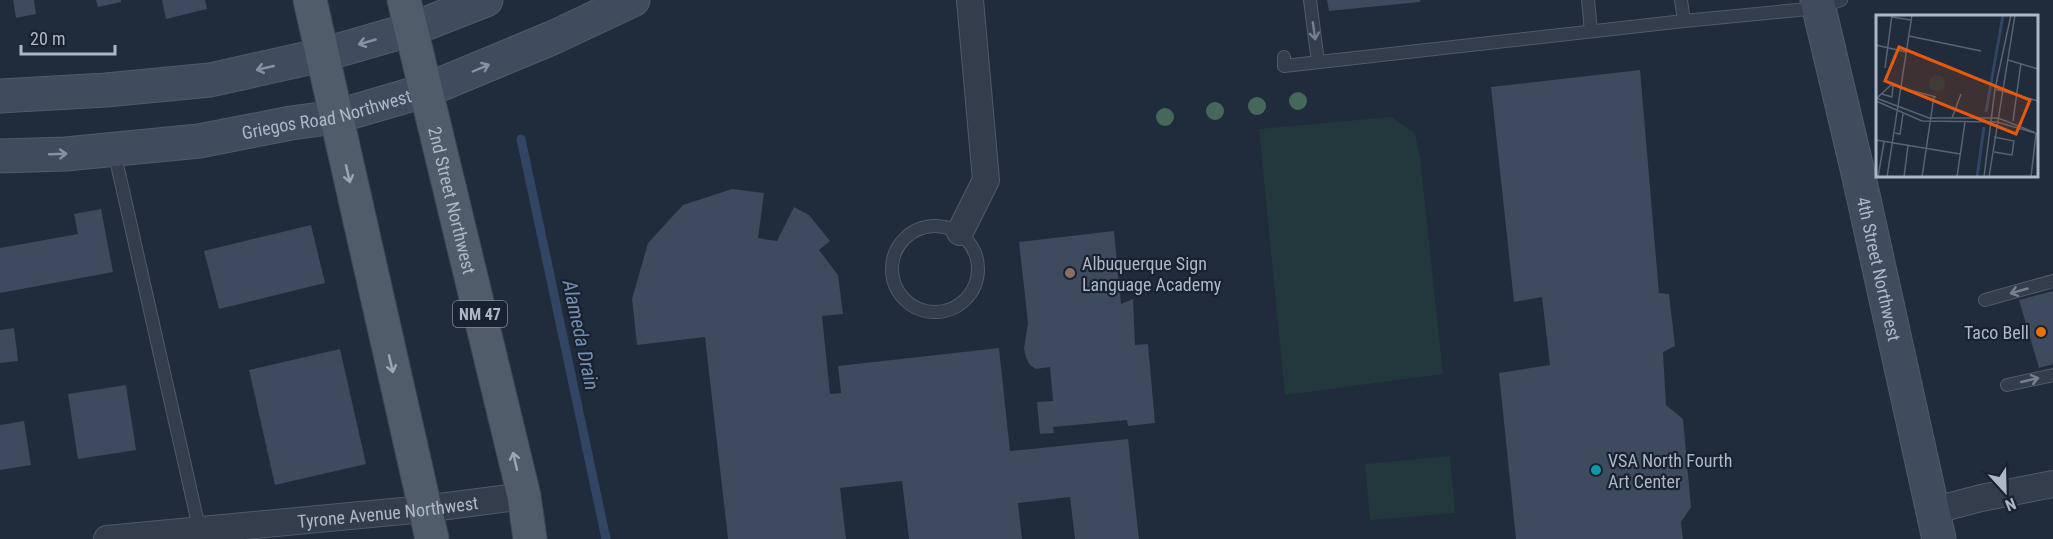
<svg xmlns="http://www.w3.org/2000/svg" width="2053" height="539" viewBox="0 0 2053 539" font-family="'Roboto Condensed',sans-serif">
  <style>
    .green { fill: #22383c }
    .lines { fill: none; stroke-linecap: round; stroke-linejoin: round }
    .stream { stroke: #324564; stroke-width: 9 }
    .building { fill: #3e4a5d }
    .service-casing { stroke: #515a69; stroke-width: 14 }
    .minor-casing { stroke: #515a69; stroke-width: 28 }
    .secondary-casing { stroke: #515a69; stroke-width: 35 }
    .primary-casing { stroke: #3d4654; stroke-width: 35 }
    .service { stroke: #343d4b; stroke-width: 12 }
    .minor { stroke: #343d4b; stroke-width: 26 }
    .secondary { stroke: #414b5e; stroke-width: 33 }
    .primary { stroke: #515c6b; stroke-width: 33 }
    .tree { fill: #456859 }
    .oneway { stroke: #77808f }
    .oneway2 { stroke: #8891a2 }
    .oneway3 { stroke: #9ba5b5 }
    .education-dot { fill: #8d6e63; stroke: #192230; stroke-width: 2 }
    .food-dot { fill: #e8710a; stroke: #192230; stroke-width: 2 }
    .culture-dot { fill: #0f9aa8; stroke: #192230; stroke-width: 2 }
    .labels { text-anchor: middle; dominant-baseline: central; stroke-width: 4.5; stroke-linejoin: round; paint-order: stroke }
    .shield { fill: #192230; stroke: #818a9a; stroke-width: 1.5 }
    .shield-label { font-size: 16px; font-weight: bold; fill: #aeb7c7 }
    .street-label { font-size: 18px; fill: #aeb7c7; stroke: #192230 }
    .poi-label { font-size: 18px; fill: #aeb7c7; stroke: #192230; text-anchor: start }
    .water-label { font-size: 20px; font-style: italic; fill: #748db2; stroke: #192230 }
    .inset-river { fill: none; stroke: #324564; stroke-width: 3 }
    .inset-road { fill: none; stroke: #596373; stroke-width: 1.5 }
    .view { fill: #e8590c; fill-opacity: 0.15; stroke: #e8590c; stroke-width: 3 }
    .inset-edge { fill: none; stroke: #aeb7c7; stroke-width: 3 }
  </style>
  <rect width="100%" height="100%" fill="#202b3b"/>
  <g class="green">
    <polygon points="1391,117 1415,133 1420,158 1443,374 1285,395 1259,129"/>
    <polygon points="1450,456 1455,513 1370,520 1365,464"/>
  </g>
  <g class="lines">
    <polyline class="stream" points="521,139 606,539"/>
  </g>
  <g class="building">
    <polygon points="13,0 34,0 36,14 16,18"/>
    <polygon points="96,0 121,0 121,2 98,7"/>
    <polygon points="162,0 205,0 207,9 166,19"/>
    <polygon points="1327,0 1420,0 1420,2 1329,11"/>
    <polygon points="1640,70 1659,293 1669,294 1675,346 1663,352 1666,405 1683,419 1691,507 1681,522 1683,539 1516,539 1499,373 1550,365 1542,297 1514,302 1491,87"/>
    <polygon points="732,189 764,193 758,238 777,241 794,207 809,215 830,241 819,250 838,275 843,314 822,316 830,394 841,393 838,366 999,348 1010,451 1128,439 1139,539 1075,539 1070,497 1018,503 1022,539 909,539 902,481 840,488 846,539 728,539 705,337 637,345 632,299 648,243 683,205"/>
    <polygon points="101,209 113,272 0,293 0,248 78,234 74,214"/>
    <polygon points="311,225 325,283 219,309 204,251"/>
    <polygon points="1114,231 1121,304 1133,299 1135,345 1148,344 1155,423 1128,426 1127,420 1053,427 1054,433 1040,434 1037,402 1053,401 1050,367 1036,369 1030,365 1026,358 1024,348 1028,323 1019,242"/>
    <polygon points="2053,291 2053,364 2039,368 2019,300"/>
    <polygon points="14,328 18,361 0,363 0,330"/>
    <polygon points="340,349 366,464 275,485 249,370"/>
    <polygon points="126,385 136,450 78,459 68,394"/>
    <polygon points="24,421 31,465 0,470 0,425"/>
  </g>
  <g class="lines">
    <defs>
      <g id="service">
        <polyline points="1310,0 1318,62"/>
        <polyline points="1588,0 1591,31"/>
        <polyline points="1681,0 1684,21"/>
        <polyline points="1284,57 1284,66 1684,21 1818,8 1841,0"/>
        <polyline points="114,151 200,532"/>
        <circle cx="935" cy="269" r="43"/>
        <polyline points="1985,300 2053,281"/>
        <polyline points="2007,385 2053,375"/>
      </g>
      <g id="minor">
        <polyline points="960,232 986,180 970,0"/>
        <polyline points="1932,511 1981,498 2053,484"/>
        <path id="s1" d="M107 539 424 509 524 496"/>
      </g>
      <g id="secondary">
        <path id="s2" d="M1817 0 1859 177 1939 539"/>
        <polyline points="0,96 106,90 210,80 322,55 412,29 486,0"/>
        <path id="s3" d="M0 156 66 154 199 141 291 123 335 117 427 90 552 38 633 0"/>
      </g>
      <g id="primary">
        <polyline points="310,0 432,539"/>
        <path id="s4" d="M404 0 524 496 530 539"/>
      </g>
    </defs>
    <use href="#service" class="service-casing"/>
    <use href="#minor" class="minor-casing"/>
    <use href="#secondary" class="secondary-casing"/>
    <use href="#primary" class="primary-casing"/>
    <use href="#service" class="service"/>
    <use href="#minor" class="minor"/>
    <use href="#secondary" class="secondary"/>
    <use href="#primary" class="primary"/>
  </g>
  <g class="tree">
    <circle cx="1298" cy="101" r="9"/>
    <circle cx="1257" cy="106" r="9"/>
    <circle cx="1215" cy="111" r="9"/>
    <circle cx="1165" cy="117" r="9"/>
  </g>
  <defs><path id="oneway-shaft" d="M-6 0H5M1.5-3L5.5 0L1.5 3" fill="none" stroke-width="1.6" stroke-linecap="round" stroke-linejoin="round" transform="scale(1.5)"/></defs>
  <g class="oneway">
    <use href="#oneway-shaft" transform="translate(1314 31) rotate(82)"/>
    <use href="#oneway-shaft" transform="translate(2019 291) rotate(164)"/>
    <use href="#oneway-shaft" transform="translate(2030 380) rotate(-13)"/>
  </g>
  <g class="oneway2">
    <use href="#oneway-shaft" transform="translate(367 42) rotate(164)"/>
    <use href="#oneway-shaft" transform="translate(265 68) rotate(167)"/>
    <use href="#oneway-shaft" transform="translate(481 68) rotate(-23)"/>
    <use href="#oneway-shaft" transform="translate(58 154) rotate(-2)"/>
  </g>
  <g class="oneway3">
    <use href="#oneway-shaft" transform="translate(348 174) rotate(77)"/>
    <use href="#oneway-shaft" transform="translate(391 364) rotate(77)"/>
    <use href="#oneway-shaft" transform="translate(515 461) rotate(-103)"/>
  </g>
  <circle class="education-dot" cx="1070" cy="273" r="6"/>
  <circle class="food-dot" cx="2041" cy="332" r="6"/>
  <circle class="culture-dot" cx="1596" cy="470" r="6"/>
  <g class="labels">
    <rect class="shield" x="453" y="301" width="54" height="26" rx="4.5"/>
    <g class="shield-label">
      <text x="480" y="314">NM 47</text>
    </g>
    <g class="street-label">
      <text stroke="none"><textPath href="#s3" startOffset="330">Griegos Road Northwest</textPath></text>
      <text stroke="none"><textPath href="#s4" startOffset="206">2nd Street Northwest</textPath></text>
      <text stroke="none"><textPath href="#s2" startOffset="276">4th Street Northwest</textPath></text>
      <text stroke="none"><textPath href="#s1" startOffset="282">Tyrone Avenue Northwest</textPath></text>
    </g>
    <g class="poi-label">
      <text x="1082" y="263">Albuquerque Sign<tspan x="1082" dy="21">Language Academy</tspan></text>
      <text x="2029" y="332" text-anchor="end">Taco Bell</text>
      <text x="1608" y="460">VSA North Fourth<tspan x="1608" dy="21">Art Center</tspan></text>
    </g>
    <g class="water-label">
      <text transform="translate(581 335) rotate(78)">Alameda Drain</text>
    </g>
  </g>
  <g transform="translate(1876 15)">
    <rect width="162" height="162" fill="#202b3b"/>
    <path d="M53 68a8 8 0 1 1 16 0a8 8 0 1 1-16 0Z" fill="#22383c"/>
    <path class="inset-river" d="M110 97 127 0M101 162 108 112"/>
    <path class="inset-road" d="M48 0H69M16 2 35 5M33 21 105 36M0 30 30 37M132 45 162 54M9 53 16 0M119 74 162 86M6 79 16 82 17 71M0 83 53 103H122L158 117M1 83 15 70 60 82M0 86 46 106 121 107 162 119M76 103 85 79M137 106 145 48M19 118 24 119 27 99M0 125 84 139M118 137 136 140 138 126 118 122M2 162 8 127M11 162 36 0M28 162 32 131M46 162 58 81M81 162 89 107M108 162 119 74 135 0M113 162 139 0M155 162 160 119"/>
    <path class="view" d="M23 32 154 85 140 119 9 66Z"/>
    <rect width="162" height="162" class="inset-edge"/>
  </g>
  <g transform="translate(2005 491) rotate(158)" stroke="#192230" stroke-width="4.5" paint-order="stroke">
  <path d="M0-4.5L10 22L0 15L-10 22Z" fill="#aeb7c7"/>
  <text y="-9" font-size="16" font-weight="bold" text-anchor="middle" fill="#aeb7c7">N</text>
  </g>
  <path d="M21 45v9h94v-9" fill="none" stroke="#aeb7c7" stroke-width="3"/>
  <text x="30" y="45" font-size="18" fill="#aeb7c7" stroke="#192230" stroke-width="4.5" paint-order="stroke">20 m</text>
</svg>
